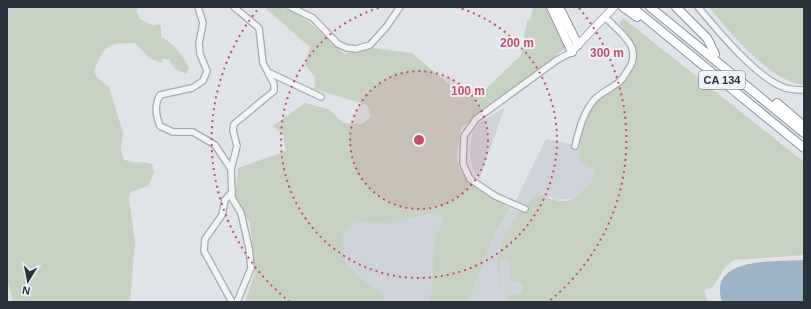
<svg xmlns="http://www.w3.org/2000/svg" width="811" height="309" viewBox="0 0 811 309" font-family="Arial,sans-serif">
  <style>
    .built { fill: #ced3da }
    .green { fill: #c6d1c2 }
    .water { fill: #9db3c6 }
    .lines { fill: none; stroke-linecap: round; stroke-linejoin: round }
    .minor-casing { stroke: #a6aab2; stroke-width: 8 }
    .major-casing { stroke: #a0a8b3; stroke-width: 9 }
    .highway-casing { stroke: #88929e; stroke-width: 10 }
    .minor { stroke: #f2f4f6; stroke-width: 5.5 }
    .major { stroke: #fff; stroke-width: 7 }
    .highway { stroke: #fff; stroke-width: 8 }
    .ring { fill: none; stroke: #c54d65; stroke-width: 2; stroke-dasharray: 2 4 }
    .labels { text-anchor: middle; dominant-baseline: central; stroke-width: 4; stroke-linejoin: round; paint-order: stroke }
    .shield { fill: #eff2f6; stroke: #656c75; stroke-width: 1 }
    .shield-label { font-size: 11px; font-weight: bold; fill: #2a323e }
    .centre { fill: #c54d65; stroke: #eff2f6; stroke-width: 2 }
    .ring-label { font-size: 12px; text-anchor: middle; font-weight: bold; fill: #c54d65; stroke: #eff2f6; stroke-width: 4; stroke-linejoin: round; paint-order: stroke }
  </style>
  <rect width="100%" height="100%" fill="#e0e3e8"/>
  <g class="built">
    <polygon points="505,107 479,180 472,166 469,150 473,131 481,122"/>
    <polygon points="546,139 580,146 580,163 596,170 593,181 577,198 556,200 550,197 531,199 527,205 516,200"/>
    <polygon points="510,208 519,212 503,237 497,261 502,284 500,260 510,260 511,281 520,283 523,288 522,293 508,295 508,302 468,302 494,235"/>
    <polygon points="437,212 444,220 435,236 431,295 428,302 385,302 383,294 365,282 345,263 343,235 355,221 385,224"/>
  </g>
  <g class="green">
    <path d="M7 7H139L136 10 140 19 154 26 157 24 161 26V37C174 43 182 55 189 67L186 74 174 68 169 59H162V63L149 58 135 43C106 43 104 45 94 72L98 78 109 87 123 133 121 148 123 159C135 165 140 160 152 164L154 172 148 186 131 192 129 198 135 243 130 302H13L7 279Z"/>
    <path d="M264 7H284L308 21 344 54 371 48 412 53 464 97 479 96 521 55 527 21 531 19 533 7H550L567 47 556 55 557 60 520 88V83L461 128C460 138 456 149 457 159 460 184 491 197 510 208L494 235 468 302H428L431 294 435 236 444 220 437 212 385 224 355 221 343 235 345 263 365 282 383 294 385 302H245L255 273 250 223 235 199 238 168 286 151 283 135 273 126 305 103 328 109 344 123 362 124 371 117 367 105 314 89 315 77 305 65 310 47Z"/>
    <path d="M709 7H804V85C771 82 729 32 709 7Z"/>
    <path d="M623 18 804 162V255L734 260 725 267 713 287 704 290 708 302H508L507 295 521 293 523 288 520 283 511 281 510 260H500L502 284 500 285 497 261 503 237 524 204 527 205 534 196C541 194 548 198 555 200 574 206 591 187 596 170L580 163C580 145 578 125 589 110 601 91 624 86 634 64 636 59 635 49 635 43L619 23Z"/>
  </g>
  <path class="water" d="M804 260V302H722C707 256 777 262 804 260Z"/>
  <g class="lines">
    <defs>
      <g id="minor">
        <path d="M198 7 203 23 199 43 200 54 207 71 203 81 192 88 160 95C154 105 156 116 160 126L173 132H193L215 145 231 169 232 198 241 213 249 248 251 268 237 302"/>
        <polyline points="291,7 313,18 338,44 347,48 356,49 370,45 387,26 400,7"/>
        <path d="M698 7C718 31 755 76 783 87 789 90 797 90 804 90"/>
        <polyline points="270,73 321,97"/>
        <path d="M575 146C579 130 583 113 594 100 601 92 611 89 619 82 623 79 625 74 628 70 644 47 620 33 605 17"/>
        <polyline points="231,169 237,146 233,130 234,124 274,91 274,84 263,63 259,28 234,7"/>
        <polyline points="525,209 495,196 470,179 463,164 464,136 476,119 557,60 572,52"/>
        <polyline points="232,302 204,251 205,239 222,215 225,200 232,192"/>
      </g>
      <polyline id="major" points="574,49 614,7"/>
      <g id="highway">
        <polyline points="551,7 572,52"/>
        <polyline points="559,7 578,45"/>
        <polyline points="623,7 637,17"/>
        <polyline points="632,7 804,148"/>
        <polyline points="650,7 804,133"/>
        <polyline points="676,7 707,38 715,54"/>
        <polyline points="777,103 804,126"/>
      </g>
    </defs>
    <use href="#minor" class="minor-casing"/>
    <use href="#major" class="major-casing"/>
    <use href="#highway" class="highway-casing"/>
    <use href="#minor" class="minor"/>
    <use href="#major" class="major"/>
    <use href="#highway" class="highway"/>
  </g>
  <circle cx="419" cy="140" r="69" fill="#c54d65" fill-opacity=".12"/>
  <g class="ring">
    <circle cx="419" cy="140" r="69"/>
    <path d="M456 7A138 138 0 1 1 382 7"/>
    <path d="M290 302A207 207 0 0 1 259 8M579 8A207 207 0 0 1 548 302"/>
  </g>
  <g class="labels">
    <rect class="shield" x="699" y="71" width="46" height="18" rx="3"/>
    <g class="shield-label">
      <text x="722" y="80">CA 134</text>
    </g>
  </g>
  <circle cx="419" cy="140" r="6" class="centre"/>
  <g class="ring-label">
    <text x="517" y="47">200 m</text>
    <text x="607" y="57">300 m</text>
    <text x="468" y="95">100 m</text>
  </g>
  <rect width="811" height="309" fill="none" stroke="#2a323e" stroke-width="16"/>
  <g transform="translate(28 281) rotate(190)" stroke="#eff2f6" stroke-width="3" paint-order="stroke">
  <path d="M0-3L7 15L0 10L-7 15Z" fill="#2a323e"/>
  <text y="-6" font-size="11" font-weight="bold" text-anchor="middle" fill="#2a323e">N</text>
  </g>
</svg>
